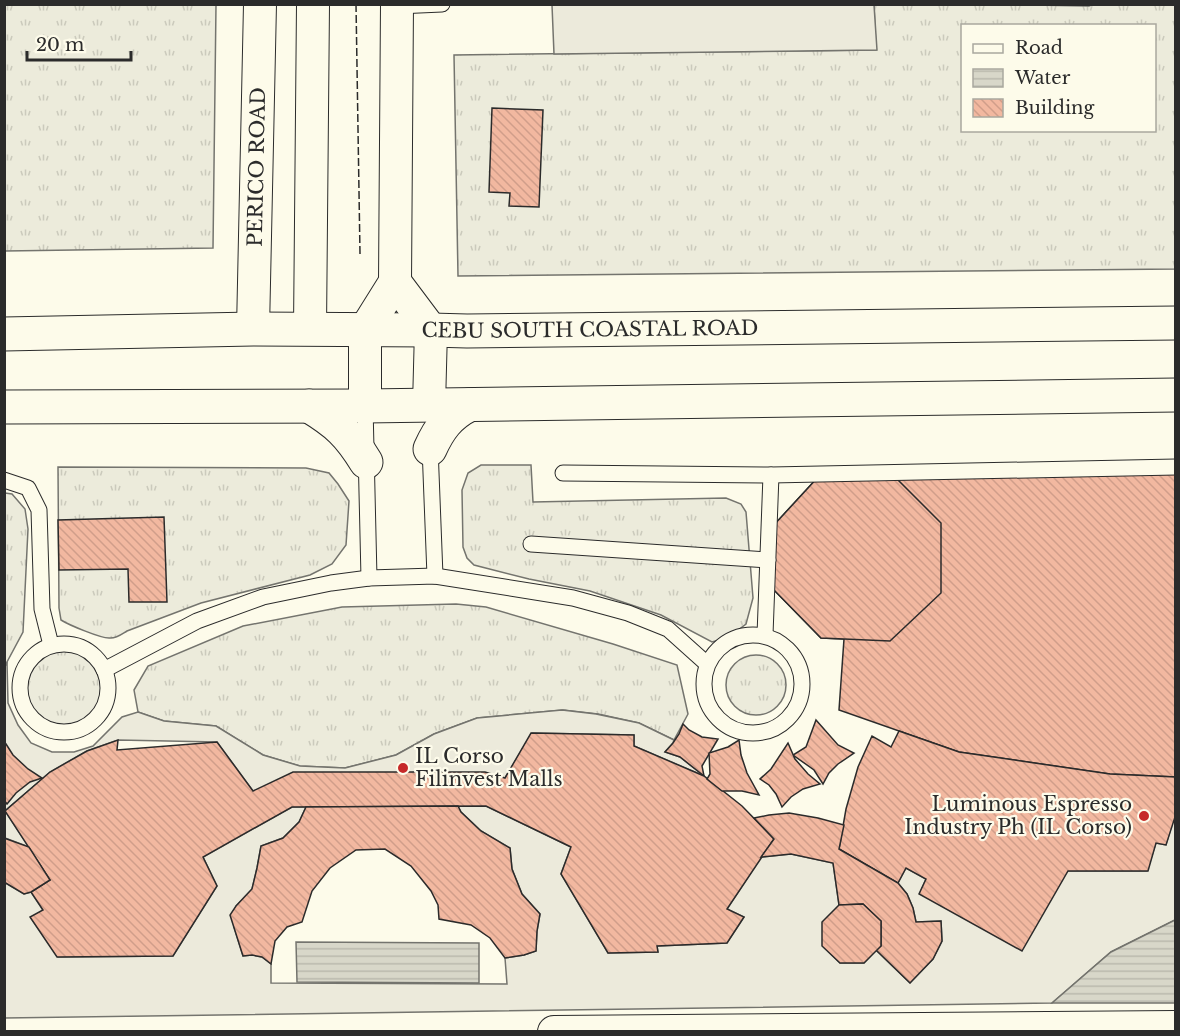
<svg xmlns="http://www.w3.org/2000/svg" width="1180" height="1036" viewBox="0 0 1180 1036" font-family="'Libre Baskerville',serif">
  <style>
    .grass { fill: url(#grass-tufts); stroke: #74746e; stroke-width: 1.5; fill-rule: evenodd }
    .parking { fill: #eceadb; stroke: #74746e; stroke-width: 1.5 }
    .water { fill: url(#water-rules); stroke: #74746e; stroke-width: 1.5 }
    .building { fill: url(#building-back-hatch); stroke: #2b2b2b; stroke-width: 1.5 }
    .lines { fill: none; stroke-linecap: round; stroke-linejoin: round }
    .lane-casing { stroke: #2b2b2b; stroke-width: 17 }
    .street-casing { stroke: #2b2b2b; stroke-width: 34 }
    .highway-casing { stroke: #2b2b2b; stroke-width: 35 }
    .lane { stroke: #fdfbea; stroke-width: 15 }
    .street { stroke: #fdfbea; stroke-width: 32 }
    .highway { stroke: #fdfbea; stroke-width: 33 }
    .fence { stroke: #2b2b2b; stroke-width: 1.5; stroke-dasharray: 8 3; stroke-linecap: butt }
    .poi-dot { fill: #c62828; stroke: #fdfbea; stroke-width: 2 }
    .labels { text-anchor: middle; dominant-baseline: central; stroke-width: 4.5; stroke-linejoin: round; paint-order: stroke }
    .street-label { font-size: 20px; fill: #2b2b2b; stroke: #fdfbea }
    .poi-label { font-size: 20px; fill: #2b2b2b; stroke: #fdfbea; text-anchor: start }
  </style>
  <defs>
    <pattern id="grass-tufts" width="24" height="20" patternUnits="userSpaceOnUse" patternTransform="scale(1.5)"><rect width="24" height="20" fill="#ecebdb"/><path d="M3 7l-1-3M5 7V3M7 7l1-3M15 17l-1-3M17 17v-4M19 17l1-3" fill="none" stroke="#cbcabc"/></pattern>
    <pattern id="water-rules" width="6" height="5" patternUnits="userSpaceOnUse" patternTransform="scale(1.5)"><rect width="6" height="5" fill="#d8d7c9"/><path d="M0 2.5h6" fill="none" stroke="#bab9ad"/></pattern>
    <pattern id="building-back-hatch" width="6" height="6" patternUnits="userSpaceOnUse" patternTransform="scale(1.5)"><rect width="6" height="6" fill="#f2b8a0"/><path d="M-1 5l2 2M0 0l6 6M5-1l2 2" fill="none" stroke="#d09e8a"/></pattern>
  </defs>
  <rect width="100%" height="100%" fill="#fdfbea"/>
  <g class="grass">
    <path d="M966 4 1089 6 1094 4 1175 5V269L458 276 454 55 876 50 874 5ZM962 26H1154V130H962Z"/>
    <polygon points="4,5 216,5 213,248 5,251"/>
    <polygon points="481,465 531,465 533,502 726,498 741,504 746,512 753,598 746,624 729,637 712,642 661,615 590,591 529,579 474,565 467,558 463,547 462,490 468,473"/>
    <path d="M58 467 306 468 329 473 338 484 349 501 346 545 332 564 310 575 201 603 127 631C122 634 116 639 109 638 100 638 69 625 61 620L59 608Z"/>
    <polygon points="5,493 12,494 25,509 28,529 23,632 7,662 5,669"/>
    <polygon points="456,604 486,607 613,644 677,665 688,714 674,740 639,723 598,714 563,710 477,718 434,734 396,755 345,768 300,766 263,755 216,726 164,721 138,712 134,690 148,666 243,626 342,607"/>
    <circle cx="64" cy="688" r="44"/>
    <circle cx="756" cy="685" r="30"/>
  </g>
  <g class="parking">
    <polygon points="552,5 874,5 877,50 554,54"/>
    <polygon points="7,662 8,703 18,725 31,743 52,752 74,752 93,746 122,717 138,712 164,721 216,726 263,755 300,766 345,768 396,755 434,734 477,718 562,710 596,714 639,723 674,740 673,743 665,752 680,757 704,776 634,746 634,735 532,733 505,778 253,791 217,742 118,740 87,751 50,772 5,811 29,847 5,838 4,669"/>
    <polygon points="458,806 486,806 571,847 561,874 608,953 658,952 657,946 727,943 744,917 727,909 761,857 791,854 833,863 839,905 823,946 840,963 864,963 876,950 910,983 933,959 942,941 941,921 916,922 913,908 907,894 898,883 906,868 926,879 920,893 1068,871 1147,871 1156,843 1166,845 1175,814 1175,920 1111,952 1052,1003 5,1018 4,882 24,894 31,892 43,910 31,918 58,957 173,956 217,886 203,857 292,807 306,807 299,822 283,838 261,846 257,868 252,889 236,906 234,927 243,956 252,955 262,957 271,964 271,983 507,984 505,958 524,955 536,951 537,931 540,914 522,894 512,869 510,848 481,831 461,812"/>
  </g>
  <g class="water">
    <polygon points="1175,920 1175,1003 1052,1003 1111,952"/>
    <polygon points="296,942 479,943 479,983 297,982"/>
  </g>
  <g class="building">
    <polygon points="492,108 543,110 539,207 509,206 510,193 489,192"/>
    <polygon points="1176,470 1176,777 1110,774 959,752 839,710 844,639 821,638 774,590 773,526 820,475"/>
    <polygon points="891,473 941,523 941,593 890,641 821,638 774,590 773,526 820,475"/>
    <polygon points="164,517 167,602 129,602 128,569 59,570 58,520"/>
    <polygon points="816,720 838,745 854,753 838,764 829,773 823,784 814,770 793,755 806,747"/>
    <polygon points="683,724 689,730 702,737 718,739 702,766 704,776 680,757 665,752 673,743 679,734"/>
    <polygon points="899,731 959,752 1110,774 1176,777 1176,814 1166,845 1156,843 1148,871 1068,871 1022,951 919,894 926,879 906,868 898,883 839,849 846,809 858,767 872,736 891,747"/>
    <polygon points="531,733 634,735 634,746 704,776 742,806 774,839 727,909 744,917 727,943 657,946 658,952 608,953 561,874 571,847 486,806 292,807 203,857 217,886 173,956 57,957 30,917 43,910 31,892 50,880 5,811 50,772 87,751 118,740 117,750 217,742 253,791 293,772 485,772 505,778"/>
    <polygon points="739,740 741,755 747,773 759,795 742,791 722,791 707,779 710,774 709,753 728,747"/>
    <polygon points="788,743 795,759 808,774 820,784 803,789 791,797 782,807 776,794 769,785 760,779 771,769"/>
    <polygon points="6,744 13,755 28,769 42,778 30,782 16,793 7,804 4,800 4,747"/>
    <polygon points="458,806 461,812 481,831 510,848 512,869 522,894 540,914 537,931 536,951 524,955 505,958 490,938 471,925 439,919 438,905 431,891 411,866 385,849 356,850 330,868 312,891 302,922 287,927 275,941 271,964 262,957 252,955 243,956 230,915 236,906 252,889 257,868 261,846 283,838 299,822 306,807"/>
    <polygon points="789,813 818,818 844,825 839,849 898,883 907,894 913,908 916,922 941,921 942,941 933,959 910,983 876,950 881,946 881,921 863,904 839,905 833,863 791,854 761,857 774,839 754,818 769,815"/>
    <polygon points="4,838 29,847 50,880 31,892 24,894 4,882"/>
    <polygon points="863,904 881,921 881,946 864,963 840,963 822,946 822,922 839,905"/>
  </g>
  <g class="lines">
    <defs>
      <g id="lane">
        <polyline points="397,6 442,4"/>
        <polyline points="365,406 369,578"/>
        <polyline points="430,447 435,576"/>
        <polyline points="563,473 771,475 1176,467"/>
        <polyline points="4,480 28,488 39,510 42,609 51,645"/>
        <polyline points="531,544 768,560"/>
        <circle cx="753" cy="684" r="49"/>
        <polyline points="765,635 771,475"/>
        <circle cx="64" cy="688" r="44"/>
        <polyline points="104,670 197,621 263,597 331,583 369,578 435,576 573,598 628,613 668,629 707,664"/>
      </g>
      <g id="street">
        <polyline points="395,282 397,4"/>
        <polyline points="395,282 431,330 429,405"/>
        <path id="s1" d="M253 329 260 4"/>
        <polyline points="310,329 313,4"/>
        <polyline points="365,406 365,330 395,282"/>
        <polyline points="554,1032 1176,1027"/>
      </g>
      <g id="highway">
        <path id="s2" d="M4 334 253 329 431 330 467 331 1176 323"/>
        <path d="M309 406C337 423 349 434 366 462"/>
        <polyline points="4,407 365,406 1176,395"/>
        <path d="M430 449C439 429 449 415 469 405"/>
      </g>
    </defs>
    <use href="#lane" class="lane-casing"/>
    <use href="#street" class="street-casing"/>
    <use href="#highway" class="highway-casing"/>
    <use href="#lane" class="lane"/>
    <use href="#street" class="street"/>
    <use href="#highway" class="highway"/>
    <polyline class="fence" points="356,4 360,254"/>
  </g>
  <g class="poi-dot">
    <circle cx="403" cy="768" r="6"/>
    <circle cx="1144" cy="816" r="6"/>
  </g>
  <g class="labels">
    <g class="street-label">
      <text stroke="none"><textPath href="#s1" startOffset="162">PERICO ROAD</textPath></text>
      <text stroke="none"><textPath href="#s2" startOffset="586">CEBU SOUTH COASTAL ROAD</textPath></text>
    </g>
    <g class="poi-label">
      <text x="415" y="756">IL Corso<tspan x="415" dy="23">Filinvest Malls</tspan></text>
      <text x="1132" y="804" text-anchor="end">Luminous Espresso<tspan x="1132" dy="23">Industry Ph (IL Corso)</tspan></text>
    </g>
  </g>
  <rect width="1180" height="1036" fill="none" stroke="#2b2b2b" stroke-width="12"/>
  <rect x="961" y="24" width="195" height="108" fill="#fdfbea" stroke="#a9a89e" stroke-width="1.5"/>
  <rect x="973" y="44" width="30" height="9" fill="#fdfbea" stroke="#a9a89e" stroke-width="1.5"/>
  <text x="1015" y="54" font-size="18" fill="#2b2b2b">Road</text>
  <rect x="973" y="69" width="30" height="18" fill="url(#water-rules)" stroke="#a9a89e" stroke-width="1.5"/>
  <text x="1015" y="84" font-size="18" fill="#2b2b2b">Water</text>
  <rect x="973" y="99" width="30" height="18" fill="url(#building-back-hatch)" stroke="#a9a89e" stroke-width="1.5"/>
  <text x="1015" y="114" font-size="18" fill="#2b2b2b">Building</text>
  <path d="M27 51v9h104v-9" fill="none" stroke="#2b2b2b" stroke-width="3"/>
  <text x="36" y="51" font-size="18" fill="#2b2b2b" stroke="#fdfbea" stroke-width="4.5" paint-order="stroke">20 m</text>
</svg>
